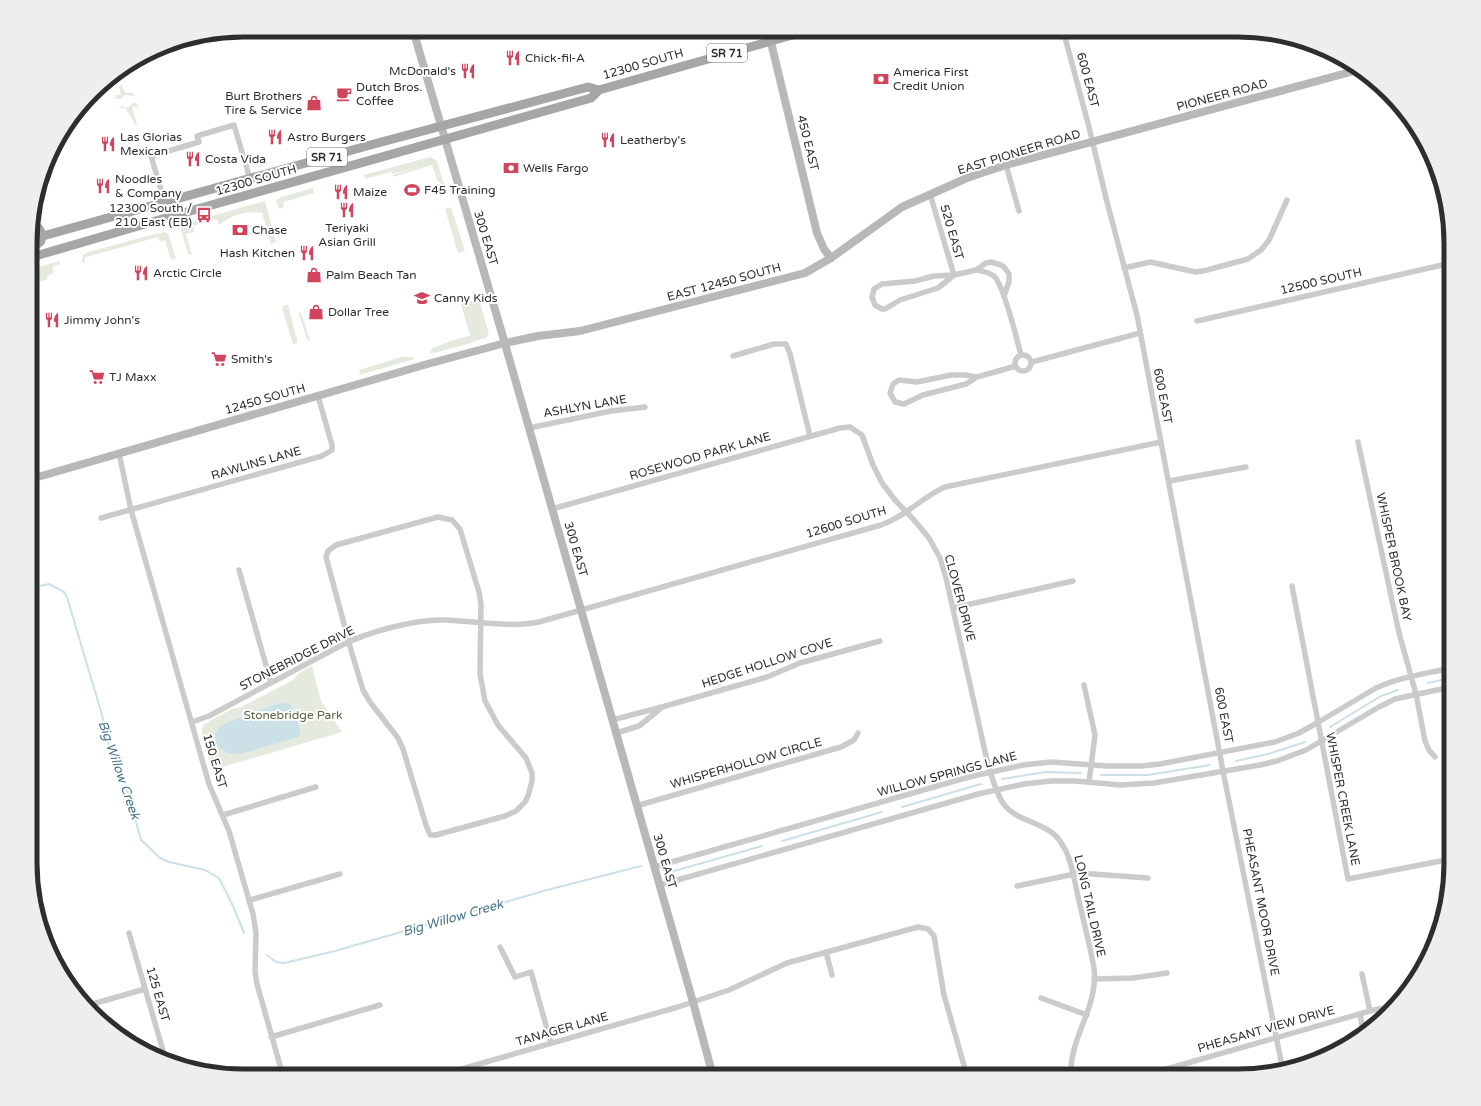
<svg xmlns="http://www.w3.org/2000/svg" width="1481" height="1106" viewBox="0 0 1481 1106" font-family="'Varela Round',sans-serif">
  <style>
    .green { fill: #e5eade }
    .water { fill: #cce0e8 }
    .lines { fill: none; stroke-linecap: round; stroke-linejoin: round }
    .stream { stroke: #cce0e8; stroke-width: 2 }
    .street { stroke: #cbcbcb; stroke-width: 5.5 }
    .secondary { stroke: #b8b8b8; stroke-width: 8 }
    .primary { stroke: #a6a6a6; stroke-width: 9 }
    .labels { text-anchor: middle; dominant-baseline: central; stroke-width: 4; stroke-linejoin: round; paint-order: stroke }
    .shield { fill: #fff; stroke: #6d6d6d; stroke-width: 1 }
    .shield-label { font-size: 11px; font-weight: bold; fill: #2e2e2e }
    .poi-label { font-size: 12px; fill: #2e2e2e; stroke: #fff; text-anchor: start }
    .street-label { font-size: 12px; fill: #2e2e2e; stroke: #fff }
    .park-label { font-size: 12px; fill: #556541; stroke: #fff }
    .water-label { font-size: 13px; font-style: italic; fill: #457487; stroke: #fff }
    .rim { fill: none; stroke: #2e2e2e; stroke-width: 5 }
  </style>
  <rect width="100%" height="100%" fill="#fff"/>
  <g class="green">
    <polygon points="121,85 126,93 133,93 134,96 125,95 120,99 116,99 115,95 121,95 119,86"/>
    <polygon points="134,103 137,103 138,107 132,106 137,125 136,126 126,109 118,107 122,106 127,108"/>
    <polygon points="430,157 437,161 445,188 443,188 440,182 438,182 432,165 393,177 393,175 422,166 393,174 391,172 365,179 364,175"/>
    <polygon points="313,188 314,193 283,202 284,207 279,209 276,200 281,197"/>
    <path d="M265 201 276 242 271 244 262 213C247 210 231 215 219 225L217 219 193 226 194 232 186 234 192 255 188 254 181 230 183 224Z"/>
    <polygon points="451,207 465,251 458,253 445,209"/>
    <polygon points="165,232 168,234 176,258 172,260 172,256 171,260 165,240 160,242 158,237 87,257 84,258 85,263 82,262 83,255 88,252 159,233 161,234 160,233"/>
    <polygon points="60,261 60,264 52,267 54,273 47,276 48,279 32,284 32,269"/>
    <polygon points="472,291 477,293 489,334 486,338 472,342 471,338 472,343 430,354 431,350 433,348 453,340 470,336 461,304 475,300"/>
    <polygon points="284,305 288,305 297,340 297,343 293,344 282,308"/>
    <polygon points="300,312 301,313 310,340 309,341 307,340 299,314"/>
    <polygon points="401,357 412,357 415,359 359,375 360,370"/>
    <polygon points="31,438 36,466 31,467"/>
    <polygon points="312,666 321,701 342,732 212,770 202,736 202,729 204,724 232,709 241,707 293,680 299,673"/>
  </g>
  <path class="water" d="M283 702 290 704 292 707 301 733 298 737 241 754C227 755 215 750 215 734L220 726 231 721 276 704Z"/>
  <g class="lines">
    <g class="stream">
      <polyline points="31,588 49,584 64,592 67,597 102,715 110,750 116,758 121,768 141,840 160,858 169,862 205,870 219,878 233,906 244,933"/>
      <polyline points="1428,683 1451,678"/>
      <polyline points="1330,727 1381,696 1398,690"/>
      <polyline points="1236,761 1268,754 1305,742"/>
      <polyline points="1101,775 1148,775 1210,765"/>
      <polyline points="1002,779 1045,772 1081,773"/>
      <polyline points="902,807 981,784"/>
      <polyline points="782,841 882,812"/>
      <polyline points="667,873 762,846"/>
      <polyline points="267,955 276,962 284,963 335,951 547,890 641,866"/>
    </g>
    <g class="street">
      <polyline points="1063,30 1089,127 1107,202 1137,315 1223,771 1283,1071"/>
      <polyline points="1006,165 1019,211"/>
      <polyline points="930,194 954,275"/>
      <polyline points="165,203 151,156 199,142 197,136 234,125 250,179"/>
      <polyline points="1124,268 1150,262 1196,272 1207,270 1248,259 1261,250 1269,240 1287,200"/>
      <path d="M976 270C982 271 989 272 994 276 1004 285 1017 340 1021 355"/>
      <polyline points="954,275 938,288 900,300 885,309 882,309 875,305 872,297 874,289 882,284 915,281 934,276 954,275 976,270 986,263 991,262 1001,265 1004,267 1009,274 1009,282 1004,296"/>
      <polyline points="1197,321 1451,263"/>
      <circle cx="1023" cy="363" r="8"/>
      <polyline points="733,356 774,344 786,344 790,354 810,436"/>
      <polyline points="1032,362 1140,333"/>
      <polyline points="977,377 965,375 951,375 917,382 899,380 893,384 890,393 895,402 904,404 923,395 966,384 977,377 1016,366"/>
      <polyline points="529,428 611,411 645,407"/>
      <polyline points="1358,442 1399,633 1416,694 1425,741 1429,750 1435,757"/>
      <polyline points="119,453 131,510 209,784 229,831 253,914 256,933 255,972 257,984 283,1076"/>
      <polyline points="1169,481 1246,467"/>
      <path d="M552 509 840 428 850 427 862 435 873 465 882 483 895 500 914 520 929 538 940 558 946 578C956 622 966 666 976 711 983 740 987 770 1000 798 1012 822 1038 819 1056 836 1060 840 1063 846 1066 851 1073 866 1075 884 1079 901 1084 923 1090 946 1094 968 1099 1007 1069 1037 1071 1076"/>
      <polygon points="438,517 452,520 460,529 479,592 481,604 480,674 485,701 498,725 526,758 532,773 532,781 528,796 525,802 516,811 505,816 436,835 430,835 426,825 403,749 398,738 370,702 363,690 351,650 326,557 328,551 336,545"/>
      <polyline points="101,518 322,456 332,450 332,445 318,396"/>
      <polyline points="239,570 271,683"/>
      <polyline points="1292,586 1348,879 1451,859"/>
      <polyline points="953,608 1073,581"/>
      <polyline points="1084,685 1095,735 1089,782"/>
      <polyline points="612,720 662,707 767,677 800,663 880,641"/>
      <path d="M192 722 209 716 342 645C368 632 415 619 445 620 474 621 511 628 539 622L881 525C905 517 922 497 945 487L1161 442"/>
      <polyline points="616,733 639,726 660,709"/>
      <polyline points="636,806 841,747 854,740 858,733"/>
      <polyline points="223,815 316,787"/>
      <path d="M654 867 969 777 1023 765 1051 762 1107 766H1141L1160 764 1275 742 1299 733 1317 723 1376 688C1400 677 1425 674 1451 668"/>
      <polyline points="660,885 978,794 1024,784 1051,781 1075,781 1120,785 1154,783 1260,765 1277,761 1306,750 1379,707 1395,699 1451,687"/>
      <polyline points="1017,886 1079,873 1148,878"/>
      <polyline points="250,900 340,874"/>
      <polyline points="129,933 166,1061"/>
      <polyline points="500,947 515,977 531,972 551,1043"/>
      <polyline points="826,952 832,975"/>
      <polyline points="1362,974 1370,1011"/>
      <polyline points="1094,979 1133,978 1167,973"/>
      <polyline points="1041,998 1087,1015"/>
      <polyline points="89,1005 145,989"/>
      <polyline points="1360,1014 1363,1030"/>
      <polyline points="271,1037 380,1005"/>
      <polyline points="437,1076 678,1007 729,990 787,963 918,927 928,929 934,936 944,995 967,1076"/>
      <polyline points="951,1076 966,1072"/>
      <polyline points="1142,1076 1370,1011 1396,1005"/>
    </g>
    <g class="secondary">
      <polyline points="413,30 501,330 693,1002 713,1076"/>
      <polyline points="768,30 817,233 824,249 831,258"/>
      <polyline points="1434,162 1446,203"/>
      <polyline points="31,479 424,365 505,343 538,336 580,331 805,273 831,258 902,207 967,178 1006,165 1358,70"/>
    </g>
    <g class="primary">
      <polyline points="32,239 374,144 588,87 599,90 810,30"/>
      <path d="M32 249 41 241C43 233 39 227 32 223"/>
      <polyline points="32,257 169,217 591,98 599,90"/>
    </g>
  </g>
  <defs>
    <symbol id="restaurant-bare" viewBox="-9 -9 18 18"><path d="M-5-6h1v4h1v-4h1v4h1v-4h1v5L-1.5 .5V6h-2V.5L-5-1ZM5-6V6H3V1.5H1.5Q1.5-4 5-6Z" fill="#d1445c" stroke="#fff" stroke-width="2.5" paint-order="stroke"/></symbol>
    <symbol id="bank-bare" viewBox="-9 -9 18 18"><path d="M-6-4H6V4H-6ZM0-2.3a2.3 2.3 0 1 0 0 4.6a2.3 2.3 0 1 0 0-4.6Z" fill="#d1445c" stroke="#fff" stroke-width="2.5" paint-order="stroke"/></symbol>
    <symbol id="cafe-bare" viewBox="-9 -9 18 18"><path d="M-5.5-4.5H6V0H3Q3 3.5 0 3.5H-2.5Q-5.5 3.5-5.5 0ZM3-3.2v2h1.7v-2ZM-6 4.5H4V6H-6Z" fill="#d1445c" stroke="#fff" stroke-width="2.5" paint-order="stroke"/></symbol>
    <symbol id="shop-bare" viewBox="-9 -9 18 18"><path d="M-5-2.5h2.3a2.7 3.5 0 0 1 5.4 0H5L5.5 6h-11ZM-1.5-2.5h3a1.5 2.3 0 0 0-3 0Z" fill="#d1445c" stroke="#fff" stroke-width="2.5" paint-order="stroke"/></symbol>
    <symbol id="stadium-bare" viewBox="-9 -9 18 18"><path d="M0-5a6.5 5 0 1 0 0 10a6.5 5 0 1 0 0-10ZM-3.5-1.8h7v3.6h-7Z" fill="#d1445c" stroke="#fff" stroke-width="2.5" paint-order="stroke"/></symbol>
    <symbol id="bus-bare" viewBox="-9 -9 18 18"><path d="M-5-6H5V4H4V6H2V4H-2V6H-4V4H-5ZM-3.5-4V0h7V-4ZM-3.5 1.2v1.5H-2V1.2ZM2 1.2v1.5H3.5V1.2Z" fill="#d1445c" stroke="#fff" stroke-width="2.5" paint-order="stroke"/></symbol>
    <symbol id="school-bare" viewBox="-9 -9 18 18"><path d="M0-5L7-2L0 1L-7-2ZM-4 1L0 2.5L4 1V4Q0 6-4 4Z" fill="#d1445c" stroke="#fff" stroke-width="2.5" paint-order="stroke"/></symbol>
    <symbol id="supermarket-bare" viewBox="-9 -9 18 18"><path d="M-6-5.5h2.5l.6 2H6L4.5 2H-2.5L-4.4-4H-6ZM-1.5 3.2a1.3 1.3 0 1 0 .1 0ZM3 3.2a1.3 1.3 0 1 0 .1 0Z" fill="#d1445c" stroke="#fff" stroke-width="2.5" paint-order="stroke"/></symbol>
  </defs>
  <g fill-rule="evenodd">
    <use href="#restaurant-bare" x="502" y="47" width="22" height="22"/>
    <use href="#restaurant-bare" x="457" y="60" width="22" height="22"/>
    <use href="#bank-bare" x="870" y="68" width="22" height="22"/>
    <use href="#cafe-bare" x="333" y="83" width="22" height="22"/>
    <use href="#shop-bare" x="303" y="92" width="22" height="22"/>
    <use href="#restaurant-bare" x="264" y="126" width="22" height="22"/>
    <use href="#restaurant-bare" x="597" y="129" width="22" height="22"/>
    <use href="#restaurant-bare" x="97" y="133" width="22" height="22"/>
    <use href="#restaurant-bare" x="182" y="148" width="22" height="22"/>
    <use href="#bank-bare" x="500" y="157" width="22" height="22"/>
    <use href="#restaurant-bare" x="92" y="175" width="22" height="22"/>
    <use href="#stadium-bare" x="401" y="179" width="22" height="22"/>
    <use href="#restaurant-bare" x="330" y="181" width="22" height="22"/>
    <use href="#restaurant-bare" x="336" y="199" width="22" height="22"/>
    <use href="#bus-bare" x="193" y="204" width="22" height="22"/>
    <use href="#bank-bare" x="229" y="219" width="22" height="22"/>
    <use href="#restaurant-bare" x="296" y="242" width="22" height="22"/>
    <use href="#restaurant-bare" x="130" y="262" width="22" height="22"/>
    <use href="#shop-bare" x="303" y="264" width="22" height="22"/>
    <use href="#school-bare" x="411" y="287" width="22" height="22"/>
    <use href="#shop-bare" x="305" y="301" width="22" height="22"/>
    <use href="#restaurant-bare" x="41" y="309" width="22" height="22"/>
    <use href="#supermarket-bare" x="208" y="348" width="22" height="22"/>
    <use href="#supermarket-bare" x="86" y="366" width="22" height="22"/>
  </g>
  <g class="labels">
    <g class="shield">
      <rect x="707" y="44" width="40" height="18" rx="3"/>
      <rect x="307" y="148" width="40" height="18" rx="3"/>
    </g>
    <g class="shield-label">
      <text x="727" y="53">SR 71</text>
      <text x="327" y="157">SR 71</text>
    </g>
    <g class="poi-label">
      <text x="525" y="58">Chick-fil-A</text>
      <text x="456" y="71" text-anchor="end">McDonald's</text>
      <text x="893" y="72">America First<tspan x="893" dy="14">Credit Union</tspan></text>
      <text x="356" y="87">Dutch Bros.<tspan x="356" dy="14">Coffee</tspan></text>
      <text x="302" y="96" text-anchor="end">Burt Brothers<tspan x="302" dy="14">Tire &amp; Service</tspan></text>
      <text x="120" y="137">Las Glorias<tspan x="120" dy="14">Mexican</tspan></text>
      <text x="287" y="137">Astro Burgers</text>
      <text x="620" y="140">Leatherby's</text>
      <text x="205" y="159">Costa Vida</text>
      <text x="523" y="168">Wells Fargo</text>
      <text x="115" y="179">Noodles<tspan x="115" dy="14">&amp; Company</tspan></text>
      <text x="424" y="190">F45 Training</text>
      <text x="353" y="192">Maize</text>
      <text x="192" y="208" text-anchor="end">12300 South /<tspan x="192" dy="14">210 East (EB)</tspan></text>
      <text x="347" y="228" text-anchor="middle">Teriyaki<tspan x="347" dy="14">Asian Grill</tspan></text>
      <text x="252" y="230">Chase</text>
      <text x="295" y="253" text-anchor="end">Hash Kitchen</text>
      <text x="153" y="273">Arctic Circle</text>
      <text x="326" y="275">Palm Beach Tan</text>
      <text x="434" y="298">Canny Kids</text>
      <text x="328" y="312">Dollar Tree</text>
      <text x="64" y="320">Jimmy John's</text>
      <text x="231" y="359">Smith's</text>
      <text x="109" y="377">TJ Maxx</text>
    </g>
    <g class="street-label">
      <text transform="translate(643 64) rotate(-16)">12300 SOUTH</text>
      <text transform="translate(1088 80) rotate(75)">600 EAST</text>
      <text transform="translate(1222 95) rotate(-15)">PIONEER ROAD</text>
      <text transform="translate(808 143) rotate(76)">450 EAST</text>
      <text transform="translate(1019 152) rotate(-17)">EAST PIONEER ROAD</text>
      <text transform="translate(256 180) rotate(-16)">12300 SOUTH</text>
      <text transform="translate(952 232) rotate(74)">520 EAST</text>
      <text transform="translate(486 238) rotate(73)">300 EAST</text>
      <text transform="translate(1321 281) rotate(-13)">12500 SOUTH</text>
      <text transform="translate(724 282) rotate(-15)">EAST 12450 SOUTH</text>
      <text transform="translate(1163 396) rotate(79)">600 EAST</text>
      <text transform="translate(265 399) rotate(-16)">12450 SOUTH</text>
      <text transform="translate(585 406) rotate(-10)">ASHLYN LANE</text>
      <text transform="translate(700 456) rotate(-16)">ROSEWOOD PARK LANE</text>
      <text transform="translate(256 463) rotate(-16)">RAWLINS LANE</text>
      <text transform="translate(846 522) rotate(-17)">12600 SOUTH</text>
      <text transform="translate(576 549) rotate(74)">300 EAST</text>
      <text transform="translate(1394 557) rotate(78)">WHISPER BROOK BAY</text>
      <text transform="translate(960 598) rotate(75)">CLOVER DRIVE</text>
      <text transform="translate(297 658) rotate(-27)">STONEBRIDGE DRIVE</text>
      <text transform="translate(767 663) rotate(-18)">HEDGE HOLLOW COVE</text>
      <text transform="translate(1224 715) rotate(79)">600 EAST</text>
      <text transform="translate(215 761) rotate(73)">150 EAST</text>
      <text transform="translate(746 763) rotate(-16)">WHISPERHOLLOW CIRCLE</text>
      <text transform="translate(947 774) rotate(-15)">WILLOW SPRINGS LANE</text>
      <text transform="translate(1343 799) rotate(79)">WHISPER CREEK LANE</text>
      <text transform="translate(665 861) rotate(74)">300 EAST</text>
      <text transform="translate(1261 902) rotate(79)">PHEASANT MOOR DRIVE</text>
      <text transform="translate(1090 906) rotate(77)">LONG TAIL DRIVE</text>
      <text transform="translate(158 994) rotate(74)">125 EAST</text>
      <text transform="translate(562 1029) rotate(-16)">TANAGER LANE</text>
      <text transform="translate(1266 1029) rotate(-16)">PHEASANT VIEW DRIVE</text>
    </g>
    <g class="park-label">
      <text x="293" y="715">Stonebridge Park</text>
    </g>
    <g class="water-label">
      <text transform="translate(119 770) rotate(71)">Big Willow Creek</text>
      <text transform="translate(453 918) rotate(-16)">Big Willow Creek</text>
    </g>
  </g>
  <path d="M0 0H1481V1106H0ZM243 37H1238A206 206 0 0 1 1444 243V863A206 206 0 0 1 1238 1069H243A206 206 0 0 1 37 863V243A206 206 0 0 1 243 37Z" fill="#eee" fill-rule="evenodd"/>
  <path class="rim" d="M243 37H1238A206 206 0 0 1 1444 243V863A206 206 0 0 1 1238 1069H243A206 206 0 0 1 37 863V243A206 206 0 0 1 243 37Z"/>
</svg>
